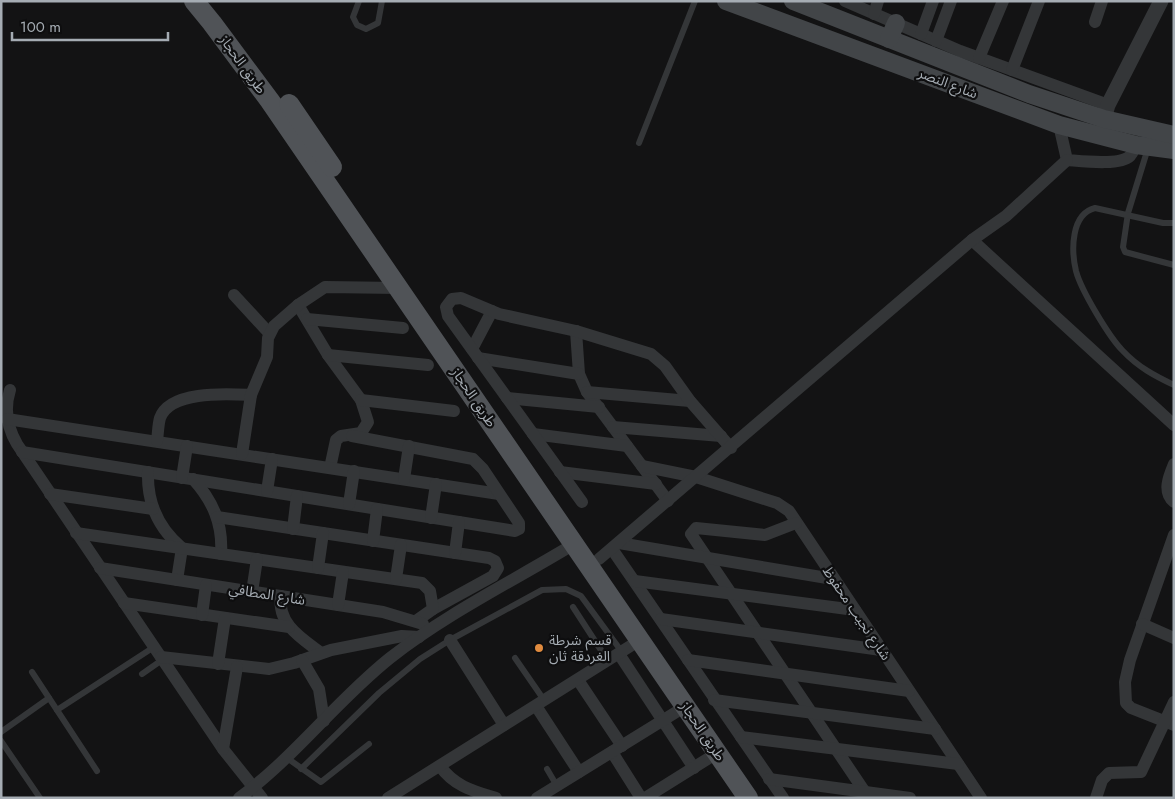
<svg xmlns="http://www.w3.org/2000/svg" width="1175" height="799" viewBox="0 0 1175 799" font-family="Jost,'Noto Sans Arabic',sans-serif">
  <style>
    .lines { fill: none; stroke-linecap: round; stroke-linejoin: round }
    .service { stroke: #343638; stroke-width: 6 }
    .minor { stroke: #343638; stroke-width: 12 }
    .tertiary { stroke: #343638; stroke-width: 15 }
    .secondary { stroke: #424548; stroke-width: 18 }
    .primary { stroke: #505357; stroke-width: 20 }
    .poi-dot { fill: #e08b3f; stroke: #0e0e0f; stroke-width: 2 }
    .labels { text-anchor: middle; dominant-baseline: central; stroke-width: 4.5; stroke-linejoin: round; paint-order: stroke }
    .street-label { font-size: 14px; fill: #a5acb3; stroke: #0e0e0f }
    .poi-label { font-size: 14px; fill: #a5acb3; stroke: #0e0e0f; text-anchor: start }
  </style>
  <rect width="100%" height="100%" fill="#131314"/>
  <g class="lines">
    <g class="service">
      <polyline points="359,1 353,17 357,25 366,29 378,23 382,1"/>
      <polyline points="639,143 695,1"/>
      <polyline points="1148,148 1128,213 1123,247 1125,252 1174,265"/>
      <path d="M1174 223H1163L1095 208C1071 214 1071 250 1076 271 1081 290 1109 337 1123 351 1138 367 1155 376 1174 385"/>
      <polyline points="573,607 608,661"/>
      <polyline points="515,658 544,700"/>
      <polyline points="32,672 97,771"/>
      <polyline points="142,674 162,660"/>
      <polyline points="57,710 154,647"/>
      <polyline points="1,732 49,698"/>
      <polyline points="1,741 40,798"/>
      <polyline points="287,758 321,782 369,744"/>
      <polyline points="301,769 379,693 420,659 450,640 542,590 566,589 581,596 622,652"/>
      <polyline points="547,769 557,786"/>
    </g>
    <g class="minor">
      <polyline points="845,1 960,51 1108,105"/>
      <polyline points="874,14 878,1"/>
      <polyline points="1095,22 1102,1"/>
      <polyline points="921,34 933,1"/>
      <polyline points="936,41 951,1"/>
      <polyline points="979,58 1003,1"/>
      <polyline points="1012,70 1039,1"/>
      <path d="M1059 125 1067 160C1081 161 1120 166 1130 156 1133 153 1134 149 1136 145"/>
      <polyline points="972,240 1174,425"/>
      <polyline points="234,295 269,333"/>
      <polyline points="298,305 328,355 361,400 368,422 361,433 341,436 336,440 330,468"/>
      <polyline points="307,319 403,328"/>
      <polyline points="576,331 579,374 587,392 668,501"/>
      <polyline points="472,349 492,311"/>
      <polyline points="328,355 428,365"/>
      <polyline points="478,358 579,374"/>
      <path d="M10 390C4 409 7 427 17 444L223 749 262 798"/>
      <polyline points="587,392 690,401"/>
      <polyline points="507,398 599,407"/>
      <polyline points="361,400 454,411"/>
      <polyline points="7,419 499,494"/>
      <polyline points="613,427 721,436"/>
      <polyline points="533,434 627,446"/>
      <path d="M157 441C158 434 158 425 160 418 170 390 228 394 251 395"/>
      <polyline points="22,452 515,531 519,529 519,523 483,469 473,459 352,436"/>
      <polyline points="242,454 251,395 267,357 268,338 274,326 298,305 325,287 399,288"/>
      <path d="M1174 464C1169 476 1162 492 1174 502"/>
      <polyline points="642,466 696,477 777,503 789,511 981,798"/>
      <path d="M148 472C147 503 158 528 182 548L177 580"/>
      <polyline points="560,472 656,484"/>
      <polyline points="182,478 187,446"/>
      <path d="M193 479C213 501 223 524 221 554"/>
      <polyline points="404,479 409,446"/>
      <polyline points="267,491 272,459"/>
      <polyline points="50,494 153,509"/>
      <polyline points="582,502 448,316 446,307 452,299 461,298 499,314 576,331 651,354 665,366 690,401 731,448"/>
      <polyline points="349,504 354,471"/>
      <polyline points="217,517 489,558 495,561 498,568 493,576 433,609"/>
      <polyline points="431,518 436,484"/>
      <polyline points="796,523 765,535 696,528 691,534 869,798"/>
      <polyline points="293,529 297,496"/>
      <polyline points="76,533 422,583 430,591 433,609 416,621"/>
      <polyline points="1174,535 1130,660 1125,682 1126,703 1131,708 1174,725"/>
      <polyline points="373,541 377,509"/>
      <polyline points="619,543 833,579"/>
      <polyline points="612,549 783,798"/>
      <polyline points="455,553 459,522"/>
      <polyline points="599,559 972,240 1006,216 1067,160"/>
      <polyline points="100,568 383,612 423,624"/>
      <polyline points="318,568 323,533"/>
      <polyline points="396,579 401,545"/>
      <polyline points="635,581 855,610"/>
      <polyline points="252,592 257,559"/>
      <path d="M281 596C277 624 301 638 321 653"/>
      <polyline points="124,603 289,627"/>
      <polyline points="338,605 343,572"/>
      <polyline points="202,615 206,585"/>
      <polyline points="661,619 881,650"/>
      <polyline points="1142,624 1174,638"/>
      <polyline points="450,640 504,725"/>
      <polyline points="619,654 694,768"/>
      <polyline points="161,657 269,669 294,663 331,650 402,636 419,637"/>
      <polyline points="302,660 319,689 324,721"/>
      <polyline points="688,660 909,691"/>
      <polyline points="218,664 225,618"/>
      <polyline points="578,680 622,746"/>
      <polyline points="714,700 935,729"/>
      <polyline points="536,706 579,772"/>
      <polyline points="741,737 958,764"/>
      <polyline points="223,749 237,667"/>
      <polyline points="612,752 641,798"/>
      <path d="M440 766C454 786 473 791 496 798"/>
      <polyline points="769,779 910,798"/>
      <path d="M239 798C295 757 336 701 390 658 446 614 513 581 574 544"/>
      <polyline points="388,798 640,640"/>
      <polyline points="537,798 686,706"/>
      <polyline points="645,798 717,753"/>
      <polyline points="1096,798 1102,780 1109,773 1141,772 1174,702"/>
    </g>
    <polyline class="tertiary" points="1104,119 1108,105 1161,1"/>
    <g class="secondary">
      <polyline points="726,1 1059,125 1136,145 1174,150"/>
      <polyline points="793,1 1029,94 1104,119 1174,135"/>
      <polyline points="889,39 896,23"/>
    </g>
    <g class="primary">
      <polyline points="194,1 212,23 270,101 748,798"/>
      <polyline points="289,104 332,167"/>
    </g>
  </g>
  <circle class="poi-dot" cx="539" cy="648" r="5"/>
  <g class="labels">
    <g class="street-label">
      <text transform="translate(243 64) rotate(54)">طريق الحجاز</text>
      <text transform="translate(948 83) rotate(21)">شارع النصر</text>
      <text transform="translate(474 397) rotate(56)">طريق الحجاز</text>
      <text transform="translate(267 594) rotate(9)">شارع المطافي</text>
      <text transform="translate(857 613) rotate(56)">شارع نجيب محفوظ</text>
      <text transform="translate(703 731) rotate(56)">طريق الحجاز</text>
    </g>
    <g class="poi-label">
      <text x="549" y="640">قسم شرطة<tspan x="549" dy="16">الغردقة ثان</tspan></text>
    </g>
  </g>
  <rect width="1175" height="799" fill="none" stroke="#a5acb3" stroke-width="5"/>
  <path d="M12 32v8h156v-8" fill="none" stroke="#a5acb3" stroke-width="2.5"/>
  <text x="20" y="32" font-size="15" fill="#a5acb3" stroke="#0e0e0f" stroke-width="4" paint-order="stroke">100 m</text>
</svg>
